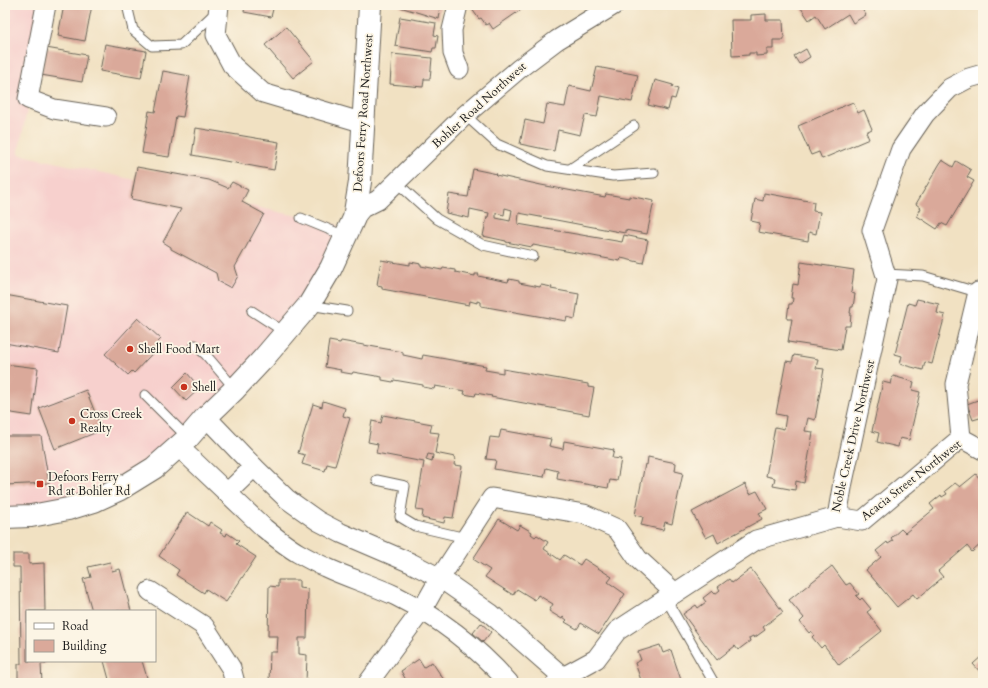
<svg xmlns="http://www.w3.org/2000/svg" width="988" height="688" viewBox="0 0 988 688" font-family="Cardo,serif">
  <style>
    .built { fill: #f7d0cd }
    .building { fill: #daa99a; fill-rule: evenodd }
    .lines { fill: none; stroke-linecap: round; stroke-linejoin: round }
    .service-casing { stroke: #676156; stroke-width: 11 }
    .minor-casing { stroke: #676156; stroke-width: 21 }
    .tertiary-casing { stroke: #676156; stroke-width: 24 }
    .service { stroke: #fff; stroke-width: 9 }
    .minor { stroke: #fff; stroke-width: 19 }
    .tertiary { stroke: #fff; stroke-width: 22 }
    .poi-dot { fill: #c8321e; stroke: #fcf5e5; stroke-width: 1.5 }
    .labels { text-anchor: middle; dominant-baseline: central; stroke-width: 3.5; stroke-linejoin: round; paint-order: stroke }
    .street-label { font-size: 12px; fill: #1c1c1c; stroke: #fcf5e5 }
    .poi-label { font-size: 12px; fill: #1c1c1c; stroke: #fcf5e5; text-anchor: start }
  </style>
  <rect width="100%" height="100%" fill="#fcf5e5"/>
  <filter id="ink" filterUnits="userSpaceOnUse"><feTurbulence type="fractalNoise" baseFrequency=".025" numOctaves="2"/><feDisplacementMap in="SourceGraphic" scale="8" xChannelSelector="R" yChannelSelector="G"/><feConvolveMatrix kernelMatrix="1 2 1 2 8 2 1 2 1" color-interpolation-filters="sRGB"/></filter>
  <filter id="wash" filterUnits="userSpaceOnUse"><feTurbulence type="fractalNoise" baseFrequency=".012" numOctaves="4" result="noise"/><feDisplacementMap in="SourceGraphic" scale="16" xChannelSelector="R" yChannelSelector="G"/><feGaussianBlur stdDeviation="0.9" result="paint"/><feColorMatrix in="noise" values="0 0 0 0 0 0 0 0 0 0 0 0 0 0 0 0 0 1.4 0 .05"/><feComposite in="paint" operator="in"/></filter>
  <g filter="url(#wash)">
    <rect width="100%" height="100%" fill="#f1e1c2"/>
    <polygon class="built" points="5,5 49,5 18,154 338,225 331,274 216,416 71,508 5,517"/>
    <g id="blocks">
      <g class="building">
        <polygon points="64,5 92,5 85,41 58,36"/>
        <polygon points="245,5 274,5 271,17 244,12"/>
        <polygon points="400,5 441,5 439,12 440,13 439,19 400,7"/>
        <polygon points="469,5 519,5 522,9 493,29 489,23 486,25 481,18 479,19"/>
        <polygon points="799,5 859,5 866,15 853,23 848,14 825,29 816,15 809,20"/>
        <polygon points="766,14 766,20 783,20 784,40 773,40 773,49 767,49 767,55 756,56 756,53 749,53 749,55 732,56 731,20 751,20 751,15"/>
        <polygon points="400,17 436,23 434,35 438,36 436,48 433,48 432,52 395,46"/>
        <polygon points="286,27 314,61 293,78 265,45"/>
        <polygon points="105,44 146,51 141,78 100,71"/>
        <polygon points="46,48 87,55 82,82 41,75"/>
        <polygon points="806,49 810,57 799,64 794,56"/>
        <polygon points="392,54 432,58 430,79 424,79 423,87 390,84"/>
        <polygon points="597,67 638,75 632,102 601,96 597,117 585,115 580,135 558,130 554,151 520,144 525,120 543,124 547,104 565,107 569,86 591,91"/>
        <polygon points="163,71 190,76 183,117 176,116 169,157 142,153 149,111 155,112"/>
        <polygon points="655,80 673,85 672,87 678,89 675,99 671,98 668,110 648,105"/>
        <polygon points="853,102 858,113 864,110 872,129 866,132 869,139 822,159 819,152 811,155 798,126"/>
        <polygon points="196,128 279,142 274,170 192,155"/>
        <polygon points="942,160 953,167 956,161 971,170 967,177 974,181 947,226 941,223 937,229 917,216 921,208 916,204"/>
        <polygon points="137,167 209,180 228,188 232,182 248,190 242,202 264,214 235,267 238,276 231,288 218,281 216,273 171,249 171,247 163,242 181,209 131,199"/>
        <path d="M473 169 497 174 496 175 541 185 605 197 606 194 629 198V196L654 201 647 234 625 230V233L519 213 518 224 622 242 624 235 648 240 643 263 621 258 620 261 533 245 532 247 506 242V241L483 236 487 217H488L489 213 470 209 469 218 446 213 449 194 468 197ZM505 208 512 210 510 221 496 218V213L504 215Z"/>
        <polygon points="764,193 814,202 813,211 820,212 816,234 809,232 808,241 758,232 760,223 751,221 755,199 763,201"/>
        <polygon points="381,260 410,265 410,262 421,264 421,266 442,270 443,268 455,270 455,272 475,276 475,274 479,274 478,276 508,282 509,279 519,281 519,283 540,287 541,285 552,287 551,289 579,294 575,319 567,317 566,321 481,306 481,302 477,301 477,303 470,301 469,305 382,289 382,286 377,285"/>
        <polygon points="801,262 854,270 851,293 855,294 853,307 851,307 850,313 851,313 850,326 845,326 841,350 788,342 792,319 787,319 789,304 792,304 793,298 791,298 793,284 798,285"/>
        <polygon points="5,295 67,306 59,353 5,343"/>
        <polygon points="917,299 939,304 937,313 945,315 932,364 925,362 923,370 900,364 902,356 895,354 908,303 915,305"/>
        <polygon points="138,318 161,339 157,343 160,345 134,373 132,371 128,375 105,354"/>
        <polygon points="329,341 340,343 341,341 403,352 403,355 422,359 423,355 486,366 485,370 503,373 503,369 588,384 588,387 594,388 589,415 491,397 492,396 476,393 475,396 464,394 465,391 435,386 434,389 423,387 423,385 394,380 393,382 382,380 382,377 353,372 352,374 340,372 341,370 325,367"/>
        <polygon points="794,355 818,359 816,368 824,369 815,420 808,418 805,431 813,432 804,483 796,481 795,490 773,486 775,478 766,476 775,427 784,429 786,416 776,414 786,361 792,362"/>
        <polygon points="5,364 38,368 32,416 5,412"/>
        <polygon points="187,373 200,388 186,401 173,387"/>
        <polygon points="893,376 914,382 912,390 920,392 909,440 900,438 898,447 877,442 879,433 872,431 883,382 891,384"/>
        <polygon points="86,390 102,430 55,449 39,408"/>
        <polygon points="983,398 983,417 973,420 967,404"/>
        <polygon points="323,401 345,408 343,416 350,418 335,466 327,464 325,471 302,464 305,455 298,453 313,404 322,407"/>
        <path d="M383 415 432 424 430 432 439 433 435 453 455 457 454 465 462 466 453 518 445 517 444 523 422 518 423 511 416 510 424 462 376 453 378 444 368 442 372 421 381 423ZM428 454 433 455 432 462 426 460Z"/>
        <polygon points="501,430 551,439 549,446 563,449 564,441 614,450 612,458 621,459 617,481 610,480 608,488 557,479 558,471 546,468 544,477 494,469 496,460 486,459 490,437 499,438"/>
        <polygon points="5,436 41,436 49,483 5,485"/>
        <polygon points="648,457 676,463 675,471 683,473 672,524 665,522 663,530 641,525 643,517 635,515 645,464 647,465"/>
        <polygon points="976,474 983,483 983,539 981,540 983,542 972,552 967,546 938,571 943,577 917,599 913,594 897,607 866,570 881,557 876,551 887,542 888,544 893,541 891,538 901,529 905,533 934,509 930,504 941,495 942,497 947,494 945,491 955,483 960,487"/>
        <polygon points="745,484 750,494 757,491 767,509 759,513 762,519 718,543 714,534 706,538 692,512"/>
        <polygon points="187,512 208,526 210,522 222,530 220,533 226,536 227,533 239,541 236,544 256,557 226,602 206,589 204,593 176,575 179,570 159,556"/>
        <polygon points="499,519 517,530 520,525 532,532 531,534 535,537 537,535 548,542 544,549 560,560 564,555 580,565 584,559 612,577 608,582 625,594 599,634 581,623 577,629 565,622 567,620 563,617 562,619 549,611 553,604 538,595 535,600 517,589 513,595 485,577 490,570 473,559"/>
        <polygon points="13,554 29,554 29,564 44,563 45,611 27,611 27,661 46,661 46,664 41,664 42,683 18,683 18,664 21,664 20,567 13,567"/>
        <polygon points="110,562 112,571 120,569 131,611 92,611 83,579 91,577 88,567"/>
        <polygon points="832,566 846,585 850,583 859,594 856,596 860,600 862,598 871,609 867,612 882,631 839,665 824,645 821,648 812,637 814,635 811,631 809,633 800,622 804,618 789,600"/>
        <polygon points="751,569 783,612 763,627 765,630 754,638 753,636 749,638 750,641 738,650 735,646 717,660 683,614 696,605 698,608 706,602 703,598 712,591 715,594 720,590 718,587 729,579 732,583"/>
        <polygon points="278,580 299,580 299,588 308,589 307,638 299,638 299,654 307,655 306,683 269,683 270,652 277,652 278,636 268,636 269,586 278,587"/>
        <polygon points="481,623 491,632 483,642 473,633"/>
        <polygon points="660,645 663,653 671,650 682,683 642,683 635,663 641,660 638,652"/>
        <polygon points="983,655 983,675 973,664"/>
        <polygon points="419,659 424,667 432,662 446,683 401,683 406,680 401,671"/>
        <polygon points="104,661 142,661 148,681 140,683 110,683"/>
      </g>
    </g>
  </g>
  <g filter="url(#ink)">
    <use href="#blocks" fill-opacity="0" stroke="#676156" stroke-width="1"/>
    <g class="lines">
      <defs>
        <g id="service">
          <polyline points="127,5 133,30 152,46 181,45 216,12"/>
          <polyline points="465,115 497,144 547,166 613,176 654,173"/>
          <polyline points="570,169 634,126"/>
          <polyline points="396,182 437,219 483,245 533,256"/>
          <polyline points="301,218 345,236"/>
          <polyline points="886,274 923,276 980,293"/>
          <polyline points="309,305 347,311"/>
          <polyline points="252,311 286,333"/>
          <polyline points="195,345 206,355 235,389"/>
          <polyline points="145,395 188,438"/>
          <polyline points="377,480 405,486 400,517 415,526 466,538"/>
          <polyline points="666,599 714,683"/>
        </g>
        <g id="minor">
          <polyline points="46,5 28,99 54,109 106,117"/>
          <polyline points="219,5 216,35 232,65 263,93 364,123"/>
          <polyline points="458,5 452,30 453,53 459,69"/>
          <polyline points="354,218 362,208 378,200 465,115 520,68 557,40 614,5"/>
          <polyline points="206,417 254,467 287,499 294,504 318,521 341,533 411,563 440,578 490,613 563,677 568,683"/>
          <polyline points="961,438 956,384 978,292"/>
          <path d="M179 447 264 528C275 537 286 546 298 553 307 558 316 563 325 567 348 578 373 585 396 596 438 617 478 648 509 683"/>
          <polyline points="227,493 254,467"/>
          <polyline points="837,517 843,482 887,279 872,230 901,149 925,114 950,88 969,78 983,74"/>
          <polyline points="150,591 204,626 231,668 235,683"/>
          <polyline points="368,683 422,610 440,578 492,498 584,514 617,529 638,559 675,593"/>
          <polyline points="556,683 563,677 596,659 617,631 756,540 837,517 862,521 961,438 983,450"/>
        </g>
        <polyline id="tertiary" points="5,517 31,516 68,509 94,501 120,489 154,468 188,438 206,417 235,389 263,359 309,305 331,268 354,218 360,182 370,5"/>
      </defs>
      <use href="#service" class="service-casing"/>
      <use href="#minor" class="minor-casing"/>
      <use href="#tertiary" class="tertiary-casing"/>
      <use href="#service" class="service"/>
      <use href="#minor" class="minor"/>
      <use href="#tertiary" class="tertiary"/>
    </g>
  </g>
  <g class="poi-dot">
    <circle cx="130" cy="349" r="4"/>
    <circle cx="184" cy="387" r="4"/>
    <circle cx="72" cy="421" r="4"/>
    <rect x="36" y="480" width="8" height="8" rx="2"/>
  </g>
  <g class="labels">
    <g class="street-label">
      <text transform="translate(479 105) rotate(-42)">Bohler Road Northwest</text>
      <text transform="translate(363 113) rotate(-86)">Defoors Ferry Road Northwest</text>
      <text transform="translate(853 436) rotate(-77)">Noble Creek Drive Northwest</text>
      <text transform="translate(911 480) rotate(-38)">Acacia Street Northwest</text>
    </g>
    <g class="poi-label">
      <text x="138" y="349">Shell Food Mart</text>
      <text x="192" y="387">Shell</text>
      <text x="80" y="414">Cross Creek<tspan x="80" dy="14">Realty</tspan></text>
      <text x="48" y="477">Defoors Ferry<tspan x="48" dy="14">Rd at Bohler Rd</tspan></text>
    </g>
  </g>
  <rect width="988" height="688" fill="none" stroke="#fcf5e5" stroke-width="20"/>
  <rect x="26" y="610" width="130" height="52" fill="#fcf5e5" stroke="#a29e95"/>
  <rect x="34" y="623" width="20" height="6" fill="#ffffff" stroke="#a29e95"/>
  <text x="62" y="630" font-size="12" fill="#1c1c1c">Road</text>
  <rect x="34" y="640" width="20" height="12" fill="#daa99a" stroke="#a29e95"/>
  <text x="62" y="650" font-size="12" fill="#1c1c1c">Building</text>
</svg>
